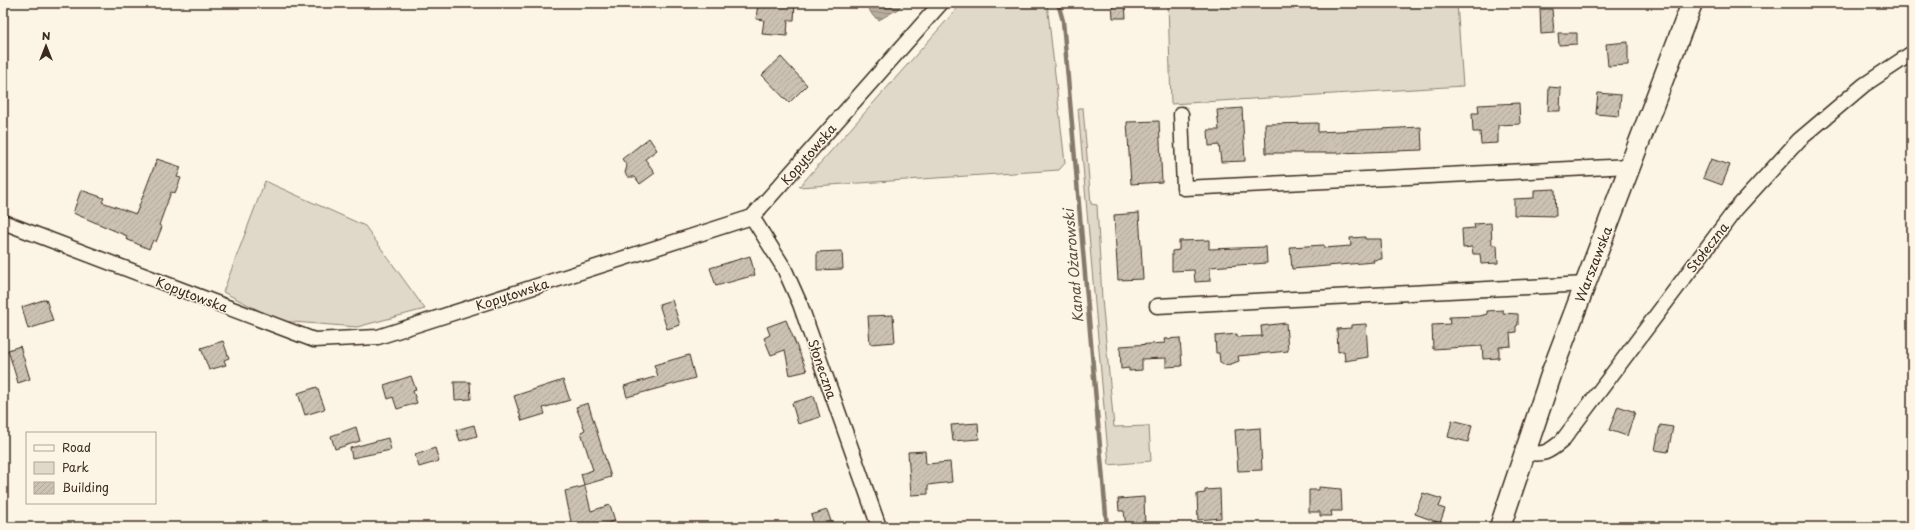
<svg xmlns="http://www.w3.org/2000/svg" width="1915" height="530" viewBox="0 0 1915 530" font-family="'Playpen Sans',sans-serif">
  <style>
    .green { fill: #e0d8c8; stroke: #8e8173 }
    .water { fill: url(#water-rules); stroke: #85796b }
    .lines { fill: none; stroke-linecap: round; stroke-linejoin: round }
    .stream { stroke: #85796b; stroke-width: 4.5 }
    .building { fill: url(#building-hatch); stroke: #3b2a1e }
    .minor-casing { stroke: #3b2a1e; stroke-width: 17 }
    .secondary-casing { stroke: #3b2a1e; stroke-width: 23 }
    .minor { stroke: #fcf5e5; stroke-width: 14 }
    .secondary { stroke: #fcf5e5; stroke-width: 20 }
    .labels { text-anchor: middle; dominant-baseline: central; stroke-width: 3; stroke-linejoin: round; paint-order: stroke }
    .street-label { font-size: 13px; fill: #3b2a1e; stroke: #fcf5e5 }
    .water-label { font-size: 14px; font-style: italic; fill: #605144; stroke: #fcf5e5 }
  </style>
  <defs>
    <pattern id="water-rules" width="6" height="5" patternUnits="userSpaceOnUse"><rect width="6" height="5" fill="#b7ad9e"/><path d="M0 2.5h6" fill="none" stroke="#968d80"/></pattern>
    <pattern id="building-hatch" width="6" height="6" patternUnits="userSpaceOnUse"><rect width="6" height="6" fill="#ccc2b3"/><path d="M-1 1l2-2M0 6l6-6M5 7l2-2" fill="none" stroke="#b0a79a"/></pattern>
  </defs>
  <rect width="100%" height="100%" fill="#fcf5e5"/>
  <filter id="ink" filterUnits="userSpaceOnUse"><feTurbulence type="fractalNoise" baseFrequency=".025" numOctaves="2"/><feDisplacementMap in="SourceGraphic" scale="8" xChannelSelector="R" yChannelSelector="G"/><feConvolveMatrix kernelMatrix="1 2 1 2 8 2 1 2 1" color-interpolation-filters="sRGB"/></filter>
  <g filter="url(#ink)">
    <g class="green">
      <polygon points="962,3 1047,3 1065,163 1059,170 799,187"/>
      <polygon points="1168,3 1457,3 1463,86 1171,104"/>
      <polygon points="1078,108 1083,108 1091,204 1097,205 1102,299 1114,427 1149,426 1151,461 1109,465"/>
      <polygon points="265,181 365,226 425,309 357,327 280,321 223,292"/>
    </g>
    <polygon class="water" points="865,3 903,3 898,9 879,20 873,16"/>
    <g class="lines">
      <polyline class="stream" points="1058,3 1063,21 1107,527"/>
    </g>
    <g class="building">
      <polygon points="758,3 795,4 794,20 788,20 787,36 762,34 764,20 756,19"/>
      <polygon points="1112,3 1125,3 1126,18 1113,18"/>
      <polygon points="1540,9 1552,9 1554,33 1541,34"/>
      <polygon points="1558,33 1577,33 1577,44 1559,45"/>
      <polygon points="1628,42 1628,65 1608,66 1606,44"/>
      <polygon points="781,57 807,85 789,103 762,75"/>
      <polygon points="1549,87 1561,88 1560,111 1548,111"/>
      <polygon points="1598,93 1621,95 1619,116 1596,114"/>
      <polygon points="1519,103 1520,124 1498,125 1498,143 1481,144 1480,132 1473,132 1472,113 1479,113 1478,105"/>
      <polygon points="1242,108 1245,161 1221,162 1219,145 1209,146 1208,130 1219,130 1217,110"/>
      <polygon points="1159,121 1162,182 1131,184 1127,122"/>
      <polygon points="1318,123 1318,132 1421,127 1422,150 1339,153 1266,153 1265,124"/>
      <polygon points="649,138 657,150 645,159 655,173 640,184 635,177 628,177 625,173 627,166 622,159"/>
      <polygon points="157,159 181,167 177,177 181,178 175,193 171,192 159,225 162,227 156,242 153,240 149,249 126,239 127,236 73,213 81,190 104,198 102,202 136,214"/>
      <polygon points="1711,159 1730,165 1722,185 1703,178"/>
      <polygon points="1555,189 1556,216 1514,215 1514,199 1534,198 1534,190"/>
      <polygon points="1139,213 1143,279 1118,280 1114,215"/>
      <polygon points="1491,223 1492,245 1497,245 1498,263 1481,264 1480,254 1473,254 1472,247 1463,248 1462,229 1475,228 1474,224"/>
      <polygon points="1365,237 1365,239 1381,239 1382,259 1373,260 1374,262 1292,269 1290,247 1324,245 1324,248 1351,246 1350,238"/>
      <polygon points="1209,240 1209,249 1266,247 1267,263 1210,267 1210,281 1195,282 1194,270 1172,271 1172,251 1179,250 1179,241"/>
      <polygon points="842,251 843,269 817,270 817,252"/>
      <polygon points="750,256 755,275 716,286 710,268"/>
      <polygon points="46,299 53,321 28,329 22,307"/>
      <polygon points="672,300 680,325 667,329 659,304"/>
      <polygon points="1503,310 1503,313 1518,314 1518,325 1516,326 1516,332 1510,333 1511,346 1499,347 1499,358 1483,359 1482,346 1433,349 1432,325 1450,324 1449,317 1480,316 1487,314 1487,311"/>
      <polygon points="893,315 895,342 870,344 868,316"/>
      <polygon points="786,320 807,371 790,375 785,350 771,355 764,338 770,335 767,327"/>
      <polygon points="1286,323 1288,351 1238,356 1239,361 1231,364 1225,365 1220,362 1219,353 1216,353 1215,336 1237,334 1237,337 1262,336 1261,326"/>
      <polygon points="1366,324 1368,357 1345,361 1344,351 1338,352 1337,329 1351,328 1351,325"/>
      <polygon points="1180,338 1182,366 1166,367 1166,358 1142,359 1142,370 1129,371 1129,368 1121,369 1120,346 1165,343 1164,339"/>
      <polygon points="223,341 229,358 224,360 226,365 209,370 201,348"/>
      <polygon points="20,346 30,379 18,383 8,350"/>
      <polygon points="689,355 695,378 627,397 624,386 658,376 654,365"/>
      <polygon points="411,376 416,390 413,391 417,403 397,409 393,397 388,399 384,385"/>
      <polygon points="563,380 570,400 543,408 545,414 522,421 514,396"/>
      <polygon points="454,382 470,382 471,399 455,400"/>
      <polygon points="317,387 325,409 305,415 298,393"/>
      <polygon points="814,396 820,417 798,424 792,403"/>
      <polygon points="588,403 611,477 584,485 581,474 593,470 581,432 585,430 576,407"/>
      <polygon points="1618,406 1635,412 1627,436 1609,430"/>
      <polygon points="1452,420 1472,425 1468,442 1448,437"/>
      <polygon points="978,423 979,439 953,441 951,425"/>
      <polygon points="474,425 477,436 460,441 456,430"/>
      <polygon points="1660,425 1673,427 1668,452 1655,450"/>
      <polygon points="356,427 360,441 335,449 331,436"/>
      <polygon points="1260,428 1262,470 1238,471 1235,430"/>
      <polygon points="388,438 391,450 352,458 350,448"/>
      <polygon points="435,448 439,461 419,467 415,455"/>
      <polygon points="925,451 926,464 950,462 952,482 928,485 928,494 911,495 908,452"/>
      <polygon points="585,486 591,511 610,505 615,521 609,522 611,527 572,527 565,491"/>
      <polygon points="1319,487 1341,489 1342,511 1331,511 1332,516 1320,516 1320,512 1309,512 1309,490 1319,490"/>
      <polygon points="1220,489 1221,518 1198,520 1197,494 1205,493 1205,490"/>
      <polygon points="1423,493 1442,499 1439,507 1445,509 1440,523 1415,514"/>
      <polygon points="1144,497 1145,527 1126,527 1124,511 1119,511 1118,499"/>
      <polygon points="827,510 833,527 815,527 811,515"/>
    </g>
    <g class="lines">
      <defs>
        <g id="minor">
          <polyline points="1181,114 1184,188 1630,166"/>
          <polyline points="752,217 784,268 800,304 879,527"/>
          <polyline points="3,222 314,340 378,337 752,217 941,3"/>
          <polyline points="1157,306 1586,284"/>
          <path d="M1525 452C1543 456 1549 452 1562 441L1736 209 1799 140 1864 85 1912 53"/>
        </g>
        <polyline id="secondary" points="1500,527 1553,369 1692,3"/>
      </defs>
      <use href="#minor" class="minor-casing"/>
      <use href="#secondary" class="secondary-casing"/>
      <use href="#minor" class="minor"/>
      <use href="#secondary" class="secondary"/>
    </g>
  </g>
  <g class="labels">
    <g class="street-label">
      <text transform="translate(808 154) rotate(-49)">Kopytowska</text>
      <text transform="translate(1707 247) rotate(-52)">Stołeczna</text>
      <text transform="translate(1593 264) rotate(-69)">Warszawska</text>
      <text transform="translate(192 294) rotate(21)">Kopytowska</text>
      <text transform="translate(512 294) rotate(-18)">Kopytowska</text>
      <text transform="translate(823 369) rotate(71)">Słoneczna</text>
    </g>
    <g class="water-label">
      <text transform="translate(1073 266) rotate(-95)">Kanał Ożarowski</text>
    </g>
  </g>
  <rect width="1915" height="530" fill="none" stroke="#fcf5e5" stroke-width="16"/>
  <rect x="8" y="8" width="1899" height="514" fill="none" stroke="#3b2a1e" stroke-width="1.5" filter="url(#ink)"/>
  <rect x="26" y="432" width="130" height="72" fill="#fcf5e5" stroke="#afa495"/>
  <rect x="34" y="445" width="20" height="6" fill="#fcf5e5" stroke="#afa495"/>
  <text x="62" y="452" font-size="12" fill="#3b2a1e">Road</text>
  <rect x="34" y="462" width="20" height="12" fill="#e0d8c8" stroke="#afa495"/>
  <text x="62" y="472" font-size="12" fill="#3b2a1e">Park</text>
  <rect x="34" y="482" width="20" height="12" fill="url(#building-hatch)" stroke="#afa495"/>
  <text x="62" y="492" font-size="12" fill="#3b2a1e">Building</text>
  <g transform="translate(46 46)" stroke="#fcf5e5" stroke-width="3" paint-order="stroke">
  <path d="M0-3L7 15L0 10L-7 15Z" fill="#3b2a1e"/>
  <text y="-6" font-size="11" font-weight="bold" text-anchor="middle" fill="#3b2a1e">N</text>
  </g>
</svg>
